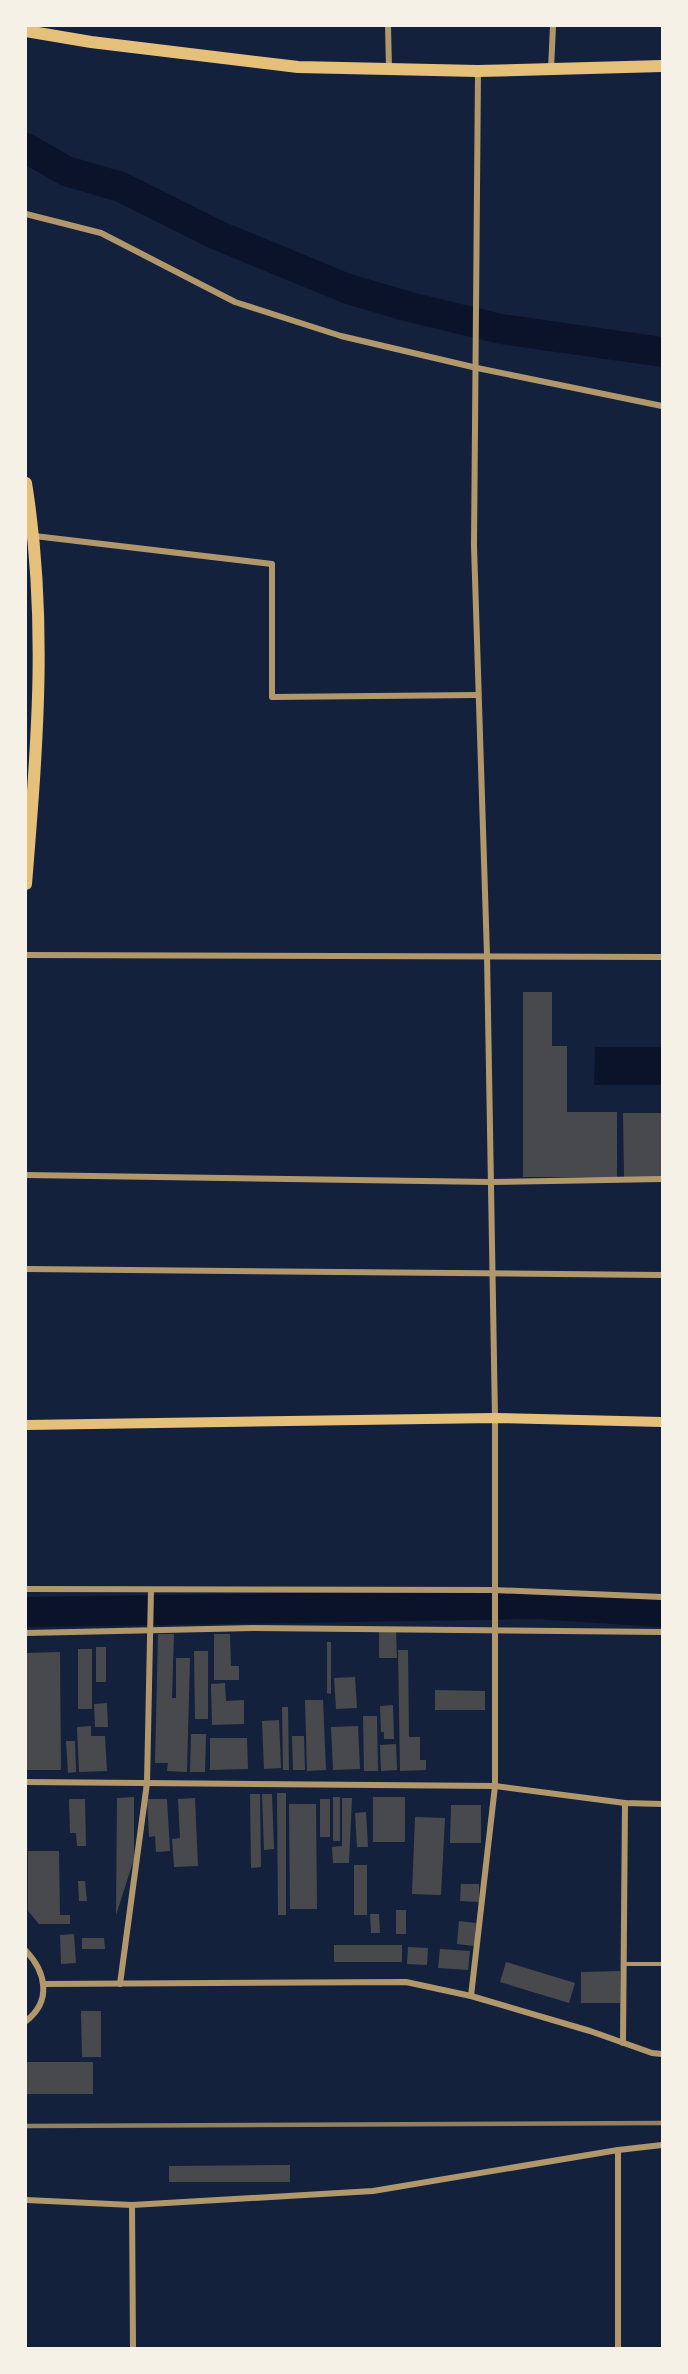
<svg xmlns="http://www.w3.org/2000/svg" width="688" height="2374" viewBox="0 0 688 2374" font-family="'Source Sans 3',sans-serif">
  <style>
    .water { fill: #0b132b }
    .lines { fill: none; stroke-linecap: round; stroke-linejoin: round }
    .river { stroke: #0b132b; stroke-width: 30 }
    .building { fill: #48494c }
    .service { stroke: #b1986c; stroke-width: 4 }
    .minor { stroke: #b1986c; stroke-width: 6 }
    .secondary { stroke: #e5c07b; stroke-width: 10 }
    .primary { stroke: #e5c07b; stroke-width: 12 }
    .rail { stroke: #918062; stroke-width: 4.5 }
  </style>
  <rect width="100%" height="100%" fill="#14213d"/>
  <polygon class="water" points="595,1047 662,1047 662,1085 594,1085"/>
  <g class="lines">
    <g class="river">
      <polyline points="26,148 66,171 121,187 217,235 348,289 410,307 501,329 662,352"/>
      <polyline points="26,1612 535,1604 662,1612"/>
    </g>
  </g>
  <g class="building">
    <polygon points="523,992 552,992 552,1046 567,1046 567,1112 617,1112 617,1177 523,1177"/>
    <polygon points="623,1113 662,1113 662,1177 624,1177"/>
    <polygon points="379,1632 396,1632 397,1658 379,1658"/>
    <polygon points="158,1634 174,1634 172,1698 176,1698 176,1658 190,1658 187,1772 167,1771 168,1763 155,1763"/>
    <polygon points="214,1634 230,1634 231,1666 239,1666 239,1680 214,1680"/>
    <polygon points="327,1642 331,1642 331,1694 327,1693"/>
    <rect x="96" y="1647" width="10" height="35"/>
    <rect x="78" y="1649" width="14" height="60"/>
    <polygon points="398,1650 408,1650 409,1737 420,1737 420,1760 426,1760 426,1770 400,1771"/>
    <polygon points="194,1651 208,1651 208,1719 195,1719"/>
    <polygon points="60,1652 61,1770 26,1770 26,1653"/>
    <polygon points="355,1677 357,1708 336,1709 334,1678"/>
    <polygon points="225,1683 226,1701 244,1700 244,1724 212,1725 211,1684"/>
    <polygon points="435,1690 485,1691 485,1710 435,1710"/>
    <polygon points="305,1700 323,1700 326,1770 307,1771"/>
    <polygon points="107,1703 108,1727 95,1727 94,1704"/>
    <polygon points="393,1705 394,1739 384,1739 384,1732 381,1732 380,1706"/>
    <polygon points="282,1707 288,1707 289,1770 283,1770"/>
    <polygon points="363,1716 377,1716 378,1771 364,1771"/>
    <polygon points="279,1720 281,1768 264,1769 262,1721"/>
    <polygon points="91,1726 91,1736 105,1736 107,1771 79,1772 77,1727"/>
    <polygon points="358,1726 360,1769 333,1770 331,1727"/>
    <polygon points="191,1734 206,1734 205,1772 190,1772"/>
    <polygon points="292,1736 304,1736 305,1770 293,1770"/>
    <polygon points="210,1738 247,1738 248,1769 210,1770"/>
    <polygon points="66,1741 75,1741 76,1772 68,1773"/>
    <polygon points="396,1744 397,1770 381,1771 380,1745"/>
    <polygon points="277,1793 286,1793 286,1915 278,1915"/>
    <polygon points="250,1794 260,1794 261,1867 251,1868"/>
    <polygon points="262,1794 272,1794 274,1849 264,1850"/>
    <polygon points="134,1797 134,1859 116,1915 117,1798"/>
    <rect x="333" y="1797" width="7" height="44"/>
    <rect x="373" y="1797" width="32" height="45"/>
    <polygon points="195,1798 198,1866 174,1867 172,1839 180,1838 178,1799"/>
    <polygon points="342,1798 352,1798 349,1863 333,1863 332,1847 342,1846"/>
    <polygon points="69,1799 85,1799 86,1846 77,1846 76,1833 70,1833"/>
    <polygon points="147,1799 167,1799 170,1851 156,1852 155,1836 149,1837"/>
    <rect x="320" y="1799" width="10" height="38"/>
    <polygon points="289,1804 316,1804 317,1909 290,1909"/>
    <polygon points="451,1805 481,1805 481,1843 450,1843"/>
    <polygon points="366,1812 368,1847 357,1847 355,1813"/>
    <polygon points="415,1817 445,1818 441,1895 412,1894"/>
    <polygon points="28,1851 59,1851 60,1915 70,1915 70,1924 39,1924 28,1911"/>
    <rect x="354" y="1865" width="13" height="50"/>
    <polygon points="78,1881 85,1881 87,1901 79,1901"/>
    <polygon points="461,1884 479,1884 479,1902 460,1901"/>
    <rect x="396" y="1910" width="10" height="24"/>
    <polygon points="370,1914 379,1914 380,1933 371,1933"/>
    <polygon points="459,1921 476,1923 474,1946 457,1944"/>
    <polygon points="74,1934 76,1963 61,1964 60,1935"/>
    <polygon points="82,1938 104,1938 105,1949 82,1949"/>
    <rect x="334" y="1945" width="68" height="17"/>
    <polygon points="408,1947 428,1948 427,1965 407,1964"/>
    <polygon points="440,1949 470,1951 468,1970 438,1968"/>
    <polygon points="506,1962 575,1983 569,2003 500,1982"/>
    <polygon points="620,1971 620,2003 581,2003 581,1972"/>
    <polygon points="81,2011 101,2011 101,2057 82,2057"/>
    <rect x="26" y="2062" width="67" height="32"/>
    <polygon points="290,2165 290,2182 169,2182 169,2166"/>
  </g>
  <g class="lines">
    <polyline class="service" points="625,1964 662,1964"/>
    <g class="minor">
      <polyline points="388,26 389,69"/>
      <polyline points="551,69 553,26"/>
      <polyline points="26,214 101,233 235,302 341,336 477,368 662,406"/>
      <polyline points="26,535 272,564 272,697 477,695"/>
      <polyline points="26,955 662,957"/>
      <polyline points="26,1175 490,1182 662,1179"/>
      <polyline points="26,1269 662,1275"/>
      <polyline points="26,1589 494,1590 662,1597"/>
      <polyline points="26,1633 253,1628 662,1632"/>
      <polyline points="26,1782 495,1786 625,1803 662,1804"/>
      <path d="M26 1951C46 1972 52 2001 26 2021"/>
      <polyline points="43,1984 406,1982 471,1996 590,2031 652,2053 662,2054"/>
      <polyline points="120,1984 147,1783 151,1590"/>
      <polyline points="471,1996 495,1786 495,1418 487,955 474,546 478,71"/>
      <polyline points="623,2043 625,1803"/>
      <polyline points="618,2150 618,2348"/>
      <polyline points="26,2200 132,2205 373,2191 618,2150 662,2145"/>
      <polyline points="132,2205 133,2348"/>
    </g>
    <polyline class="secondary" points="26,1425 495,1418 662,1422"/>
    <g class="primary">
      <polyline points="26,31 91,42 298,67 478,71 662,66"/>
      <path d="M26 483C48 619 37 748 26 884"/>
    </g>
    <polyline class="rail" points="26,2126 662,2123"/>
  </g>
  <rect width="688" height="2374" fill="none" stroke="#f6f1e7" stroke-width="54"/>
</svg>
